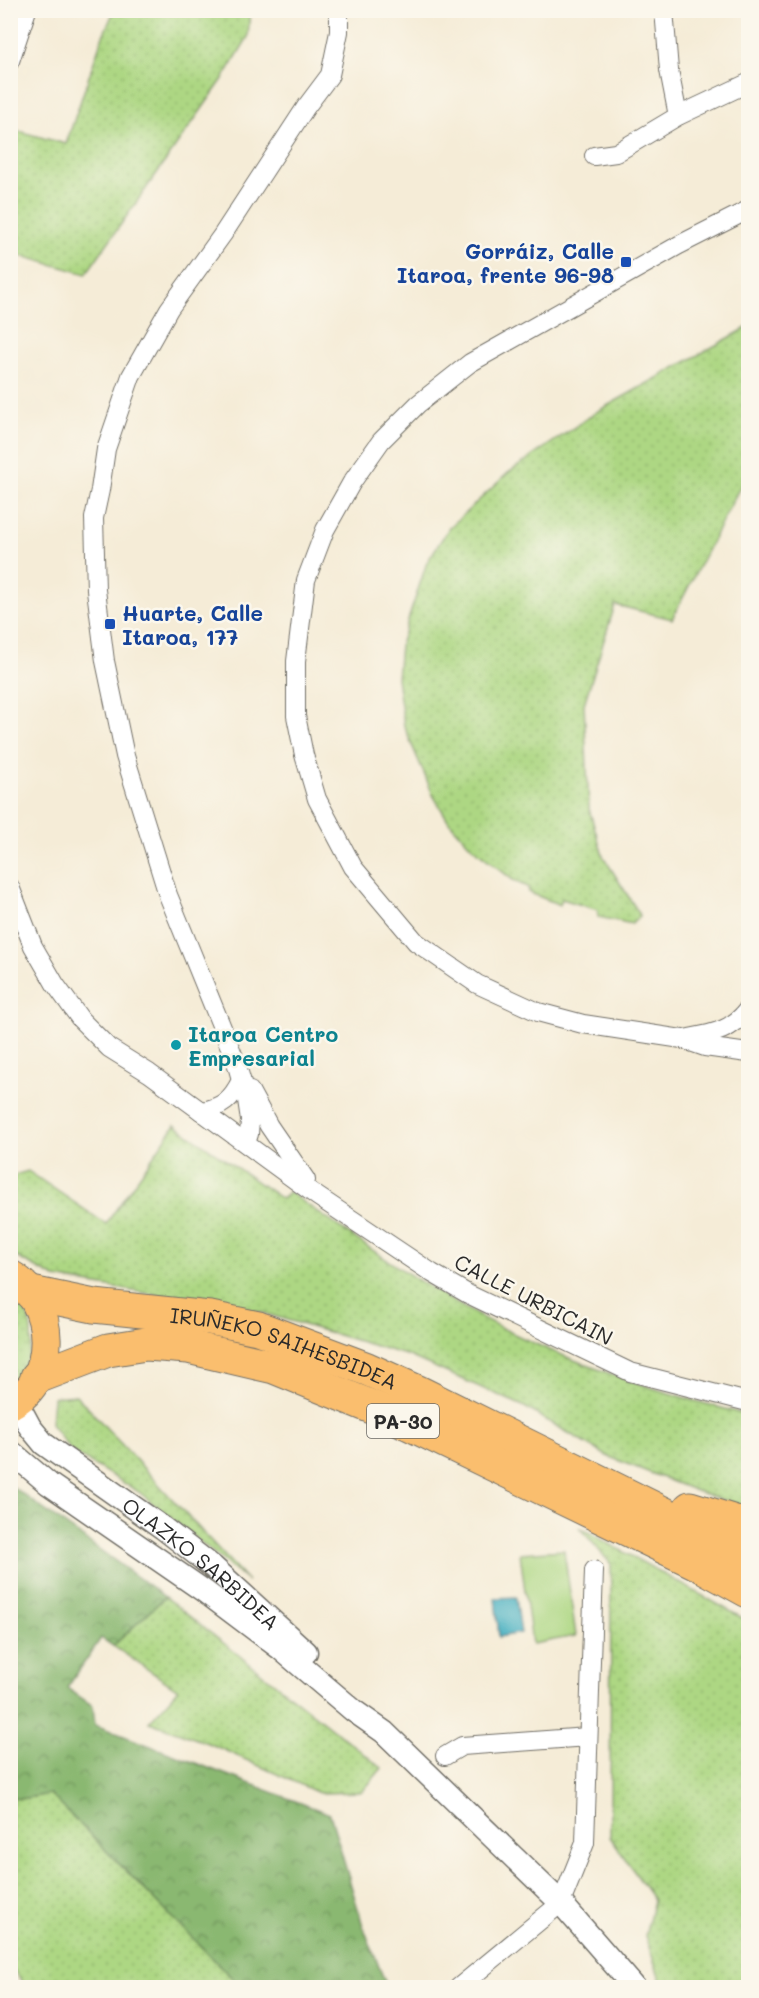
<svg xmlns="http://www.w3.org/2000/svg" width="759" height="1998" viewBox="0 0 759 1998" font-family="Mali,sans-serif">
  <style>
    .grass { fill: url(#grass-dots); stroke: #6c8157; stroke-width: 1.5 }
    .forest { fill: url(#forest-crowns); stroke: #5a724e; stroke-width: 1.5 }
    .pitch { fill: #add783; stroke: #6c8157; stroke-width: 1.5 }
    .water { fill: #41adc0; stroke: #366c76; stroke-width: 1.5 }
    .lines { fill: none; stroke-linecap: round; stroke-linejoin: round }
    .minor-casing { stroke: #726f67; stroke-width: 20 }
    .tertiary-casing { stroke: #726f67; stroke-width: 25 }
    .trunk-casing { stroke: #726f67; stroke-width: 32 }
    .motorway-casing { stroke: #726f67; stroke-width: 35 }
    .minor { stroke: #fff; stroke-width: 18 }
    .tertiary { stroke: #fff; stroke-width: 22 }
    .trunk { stroke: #fabe6e; stroke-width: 30 }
    .motorway { stroke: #fabe6e; stroke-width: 33 }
    .transit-dot { fill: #1a4fb4; stroke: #fbf7ec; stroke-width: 2 }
    .culture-dot { fill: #0f9aa8; stroke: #fbf7ec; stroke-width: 2 }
    .labels { text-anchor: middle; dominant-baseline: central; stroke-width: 5; stroke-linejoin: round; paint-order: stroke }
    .shield { fill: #fbf7ec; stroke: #696865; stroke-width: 1.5 }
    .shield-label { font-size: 20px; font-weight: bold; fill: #2b2b2b }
    .transit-label { font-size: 21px; font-weight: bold; fill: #164399; stroke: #fbf7ec; text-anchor: end }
    .culture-label { font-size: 21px; font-weight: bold; fill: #0d838f; stroke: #fbf7ec; text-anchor: start }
    .street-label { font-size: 21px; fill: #2b2b2b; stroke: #fbf7ec }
  </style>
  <defs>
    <pattern id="grass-dots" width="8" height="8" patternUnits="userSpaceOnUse" patternTransform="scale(1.5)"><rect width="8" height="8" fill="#add783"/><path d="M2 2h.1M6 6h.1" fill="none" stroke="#95b971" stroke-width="1.8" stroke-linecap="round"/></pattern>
    <pattern id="forest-crowns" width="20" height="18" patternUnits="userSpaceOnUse" patternTransform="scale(1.5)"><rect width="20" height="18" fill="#8ab871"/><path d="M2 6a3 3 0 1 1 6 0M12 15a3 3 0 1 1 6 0" fill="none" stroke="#71965d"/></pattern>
  </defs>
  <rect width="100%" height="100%" fill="#fbf7ec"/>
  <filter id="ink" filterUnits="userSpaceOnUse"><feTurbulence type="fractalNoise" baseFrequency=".0167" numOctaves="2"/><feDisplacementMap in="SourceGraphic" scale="12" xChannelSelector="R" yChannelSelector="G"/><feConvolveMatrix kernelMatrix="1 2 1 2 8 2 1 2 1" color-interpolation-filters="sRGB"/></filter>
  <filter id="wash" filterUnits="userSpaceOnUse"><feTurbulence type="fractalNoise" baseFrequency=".008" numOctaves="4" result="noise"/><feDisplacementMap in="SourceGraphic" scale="24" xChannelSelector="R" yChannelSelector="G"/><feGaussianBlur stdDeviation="1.35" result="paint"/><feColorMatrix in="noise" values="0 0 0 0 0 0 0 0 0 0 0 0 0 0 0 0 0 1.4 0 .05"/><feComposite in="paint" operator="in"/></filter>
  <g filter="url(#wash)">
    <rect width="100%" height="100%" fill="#f5ecd7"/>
    <g class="grass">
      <polygon points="114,11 250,11 248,37 223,79 86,274 11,253 11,129 66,144 102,38"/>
      <polygon points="748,327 748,474 740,487 672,619 615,605 584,704 589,809 603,856 640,915 632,924 598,917 598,910 562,899 560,905 528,892 529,888 513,880 472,847 449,822 433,795 404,726 397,678 400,645 427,562 449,528 508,473 598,411"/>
      <path d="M175 1125 282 1199 289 1192C361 1242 433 1295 512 1333 587 1369 668 1395 748 1415V1508L699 1492 607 1456 523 1406 409 1356 260 1312 55 1278 11 1254V1176L28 1171 106 1224Z"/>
      <path d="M11 1295C41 1318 35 1360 11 1384Z"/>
      <polygon points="76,1395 248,1581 139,1492 71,1451 51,1424 53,1397"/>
      <polygon points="579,1527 748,1621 748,1987 663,1987 645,1936 654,1900 610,1837 611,1564"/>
      <polygon points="165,1597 382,1768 362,1792 319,1793 213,1745 149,1722 178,1690 113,1646"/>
      <polygon points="50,1794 241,1987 27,1987 11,1968 10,1797 20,1799"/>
    </g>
    <polygon class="forest" points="10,1485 165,1597 113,1646 101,1638 67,1688 93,1706 95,1725 330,1814 363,1926 387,1987 241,1987 50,1794 20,1799 11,1797"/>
    <polygon class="pitch" points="564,1550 576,1636 532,1644 520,1553"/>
    <polygon class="water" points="516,1597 521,1633 499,1637 495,1598"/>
  </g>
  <g filter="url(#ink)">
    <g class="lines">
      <defs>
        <g id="minor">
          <polyline points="664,10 669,70 678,116"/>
          <polyline points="10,61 27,10"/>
          <polyline points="594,156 616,153 678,116 748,83"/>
          <polyline points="748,210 679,245 470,363 418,404 381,441 352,482 325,530 306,580 296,661 296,716 304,755 317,799 353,867 416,942 477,984 538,1012 583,1024 682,1039 705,1047 748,1053"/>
          <polyline points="10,887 33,946 55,984 81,1020 109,1048 149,1073 317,1196 432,1273 468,1294 630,1372 748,1402"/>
          <path d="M684 1039C711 1034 731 1032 748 1009"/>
          <polyline points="250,1091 269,1126 306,1180"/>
          <path d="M201 1111C222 1108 232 1099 241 1080"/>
          <polyline points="246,1143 249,1134 250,1120 247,1100 236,1062 168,895 125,756 105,661 96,590 94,518 100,490 106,449 131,376 169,309 223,234 306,107 330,75 339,32 339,10"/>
          <polyline points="445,1756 462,1746 588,1737"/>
          <polyline points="458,1988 561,1903 585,1843 594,1570"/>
        </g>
        <g id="tertiary">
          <path id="s1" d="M16 1401 30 1427 44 1444 163 1528 213 1567 306 1652"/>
          <polyline points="10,1451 49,1484 204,1591 281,1649 354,1711 384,1732 561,1903 635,1988"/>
        </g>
        <path id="trunk" d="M10 1275C56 1300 59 1380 10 1404"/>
        <g id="motorway">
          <path id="s2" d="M31 1293 94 1306 210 1318 258 1328 367 1369 418 1392 748 1555"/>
          <polyline points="37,1377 108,1350 146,1344 188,1347 274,1367 389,1414 697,1563 748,1591"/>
          <polyline points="690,1508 748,1526"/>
        </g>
      </defs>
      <use href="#minor" class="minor-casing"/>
      <use href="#tertiary" class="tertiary-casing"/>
      <use href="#trunk" class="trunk-casing"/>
      <use href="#motorway" class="motorway-casing"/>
      <use href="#minor" class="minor"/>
      <use href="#tertiary" class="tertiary"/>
      <use href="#trunk" class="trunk"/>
      <use href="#motorway" class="motorway"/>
    </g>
  </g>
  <g class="transit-dot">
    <rect x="620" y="256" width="12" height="12" rx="3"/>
    <rect x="104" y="618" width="12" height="12" rx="3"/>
  </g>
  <circle class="culture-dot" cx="176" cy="1045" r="6"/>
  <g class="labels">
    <rect class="shield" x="367" y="1404" width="72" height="34" rx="4.5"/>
    <g class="shield-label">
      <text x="403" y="1421">PA-30</text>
    </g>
    <g class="transit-label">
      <text x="614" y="250">Gorráiz, Calle<tspan x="614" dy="24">Itaroa, frente 96-98</tspan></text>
      <text x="122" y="612" text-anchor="start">Huarte, Calle<tspan x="122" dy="24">Itaroa, 177</tspan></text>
    </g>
    <g class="culture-label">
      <text x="188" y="1033">Itaroa Centro<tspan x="188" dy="24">Empresarial</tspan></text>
    </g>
    <g class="street-label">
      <text transform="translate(534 1299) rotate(27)">CALLE URBICAIN</text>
      <text stroke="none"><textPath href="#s2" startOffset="260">IRUÑEKO SAIHESBIDEA</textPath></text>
      <text stroke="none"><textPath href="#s1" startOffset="249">OLAZKO SARBIDEA</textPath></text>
    </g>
  </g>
  <rect width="759" height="1998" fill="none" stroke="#fbf7ec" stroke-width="36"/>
</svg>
